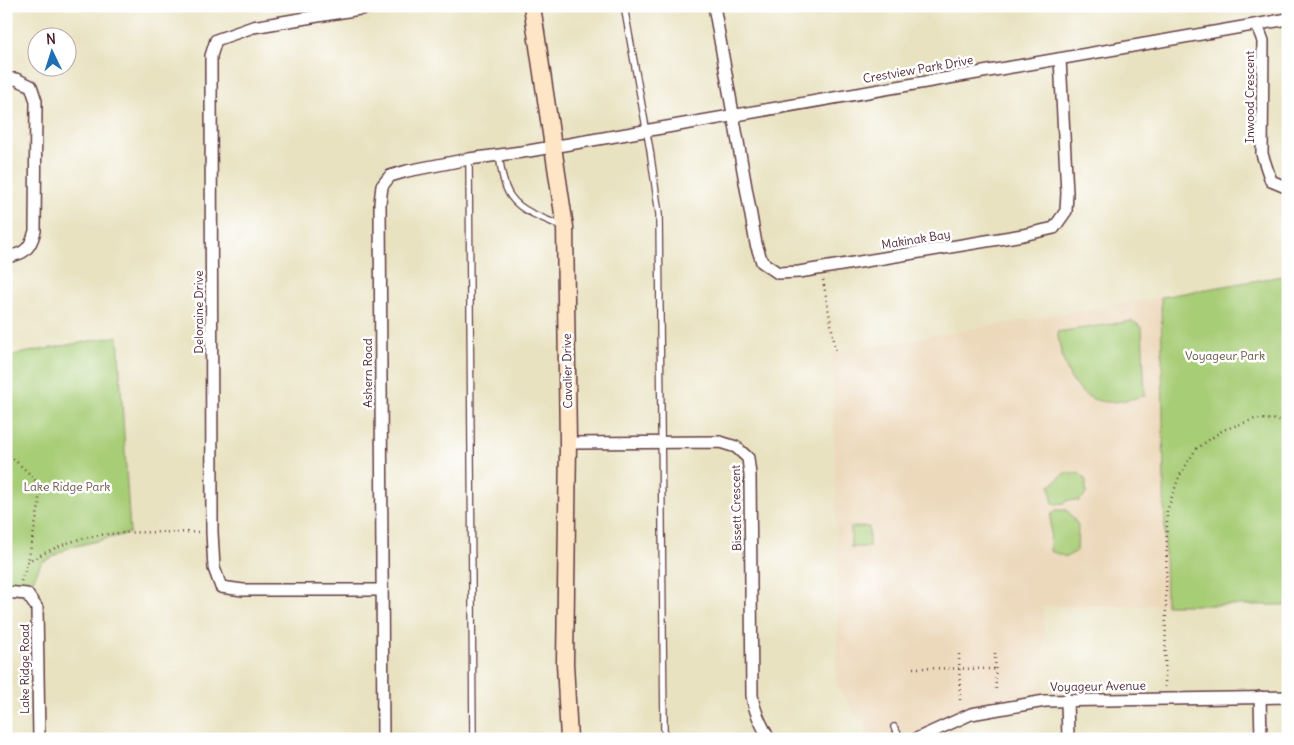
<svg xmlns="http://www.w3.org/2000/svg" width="1294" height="745" viewBox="0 0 1294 745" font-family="Delius,sans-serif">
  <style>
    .built { fill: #ecd8ba }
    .green { fill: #a8cd77; stroke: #797651 }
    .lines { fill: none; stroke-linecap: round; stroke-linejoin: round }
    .lane-casing { stroke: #623c42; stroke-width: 8 }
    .street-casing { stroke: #623c42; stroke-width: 14 }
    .secondary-casing { stroke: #623c42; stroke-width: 19 }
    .path { stroke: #623c42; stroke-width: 2.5; stroke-dasharray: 1 4; stroke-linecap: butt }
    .lane { stroke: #fff; stroke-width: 5.5 }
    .street { stroke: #fff; stroke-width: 11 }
    .secondary { stroke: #fde5c5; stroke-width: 16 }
    .labels { text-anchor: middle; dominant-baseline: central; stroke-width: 5; stroke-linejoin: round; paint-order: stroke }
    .street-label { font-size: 12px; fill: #4a1f2b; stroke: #fff }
    .park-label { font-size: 12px; fill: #665342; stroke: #fff }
  </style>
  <rect width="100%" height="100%" fill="#fff"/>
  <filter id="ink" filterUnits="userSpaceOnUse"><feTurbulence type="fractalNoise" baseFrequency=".02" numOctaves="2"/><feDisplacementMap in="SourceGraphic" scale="10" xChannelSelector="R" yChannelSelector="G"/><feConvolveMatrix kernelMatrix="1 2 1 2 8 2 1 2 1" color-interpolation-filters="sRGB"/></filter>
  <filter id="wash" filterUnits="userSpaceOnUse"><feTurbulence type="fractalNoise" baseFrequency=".0096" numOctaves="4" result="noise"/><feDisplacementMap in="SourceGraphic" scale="20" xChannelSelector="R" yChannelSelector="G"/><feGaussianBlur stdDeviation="1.12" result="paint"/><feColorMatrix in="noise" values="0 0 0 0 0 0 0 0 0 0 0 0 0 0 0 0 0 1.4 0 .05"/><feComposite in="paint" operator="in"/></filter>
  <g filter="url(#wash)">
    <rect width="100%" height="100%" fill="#e9e2c1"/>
    <polygon class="built" points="1161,297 1166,605 1043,606 1045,701 971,714 916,739 872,739 836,684 838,591 832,353"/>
    <g class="green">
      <polygon points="1288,275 1288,605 1166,605 1161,297"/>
      <path d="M1132 321 1142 327 1145 396C1134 398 1122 402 1110 402 1070 402 1063 362 1057 332Z"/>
      <polygon points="118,336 130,533 68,548 41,563 27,594 6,592 6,356"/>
      <polygon points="1065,473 1079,473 1086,480 1086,494 1079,501 1068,500 1065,503 1053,504 1050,486"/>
      <polygon points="1056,510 1067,510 1078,525 1077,551 1066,557 1050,551 1051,515"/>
      <rect x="851" y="527" width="18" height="20"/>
    </g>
  </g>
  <g filter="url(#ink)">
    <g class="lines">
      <defs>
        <g id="lane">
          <polyline points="624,6 650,150 659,214 664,730 669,739"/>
          <path d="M499 155C501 167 502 181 508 192 518 212 545 218 563 227"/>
          <polyline points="469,159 473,739"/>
          <polyline points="894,727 901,739"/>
        </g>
        <g id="street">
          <polyline points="377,6 253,27 216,40 211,56 212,532 214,568 221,587 243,590 382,590"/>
          <polyline points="714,6 756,244 762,262 778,273 799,272 1023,235 1054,228 1066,211 1067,193 1060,59"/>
          <polyline points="1257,25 1263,41 1262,154 1271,181 1288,188"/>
          <path d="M6 79H16L31 86 36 101 35 231C30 249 25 254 6 257"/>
          <path d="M568 443 720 442 736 447 748 458 750 475 752 695C754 711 761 724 769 739"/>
          <polyline points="6,592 27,594 37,608 39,739"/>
          <polyline points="1260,697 1261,739"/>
          <polyline points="1067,699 1068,739"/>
          <polyline points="383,739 380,203 382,186 390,176 407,171 469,159 529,151 1288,19"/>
          <polyline points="916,739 971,714 1045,701 1288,697"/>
        </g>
        <polyline id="secondary" points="532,6 565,227 568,443 565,663 569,739"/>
      </defs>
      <use href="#lane" class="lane-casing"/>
      <use href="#street" class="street-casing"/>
      <use href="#secondary" class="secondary-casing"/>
      <g class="path">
        <polyline points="823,280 836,352"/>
        <polyline points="6,452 34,478 39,488 39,506 28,561"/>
        <path d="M21 581 28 561C47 552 67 541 89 537 123 530 166 533 201 532"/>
        <polyline points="995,653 996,692"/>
        <polyline points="959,654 960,700"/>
        <polyline points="913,668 995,669"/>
        <polyline points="1165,687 1167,511 1179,477 1196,449 1223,430 1255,419 1288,420"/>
      </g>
      <use href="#lane" class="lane"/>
      <use href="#street" class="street"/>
      <use href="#secondary" class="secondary"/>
    </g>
  </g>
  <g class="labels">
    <g class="street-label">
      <text transform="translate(918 69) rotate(-10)">Crestview Park Drive</text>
      <text transform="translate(1249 97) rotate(-90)">Inwood Crescent</text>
      <text transform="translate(916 239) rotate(-9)">Makinak Bay</text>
      <text transform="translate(198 312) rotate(-90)">Deloraine Drive</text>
      <text transform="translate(567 371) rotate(-91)">Cavalier Drive</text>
      <text transform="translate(367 373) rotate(-90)">Ashern Road</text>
      <text transform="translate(736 508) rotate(-91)">Bissett Crescent</text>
      <text transform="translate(24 669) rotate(-90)">Lake Ridge Road</text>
      <text transform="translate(1098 686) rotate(-1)">Voyageur Avenue</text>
    </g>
    <g class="park-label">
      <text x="1225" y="355">Voyageur Park</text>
      <text x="67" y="486">Lake Ridge Park</text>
    </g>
  </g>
  <rect width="1294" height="745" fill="none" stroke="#fff" stroke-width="25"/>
  <g transform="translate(52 52) rotate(356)"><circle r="24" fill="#ffffff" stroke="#b7a5aa"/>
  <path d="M0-4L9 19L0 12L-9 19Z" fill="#1f6fb2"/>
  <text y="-8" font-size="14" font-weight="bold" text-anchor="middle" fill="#4a1f2b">N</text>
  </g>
</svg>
